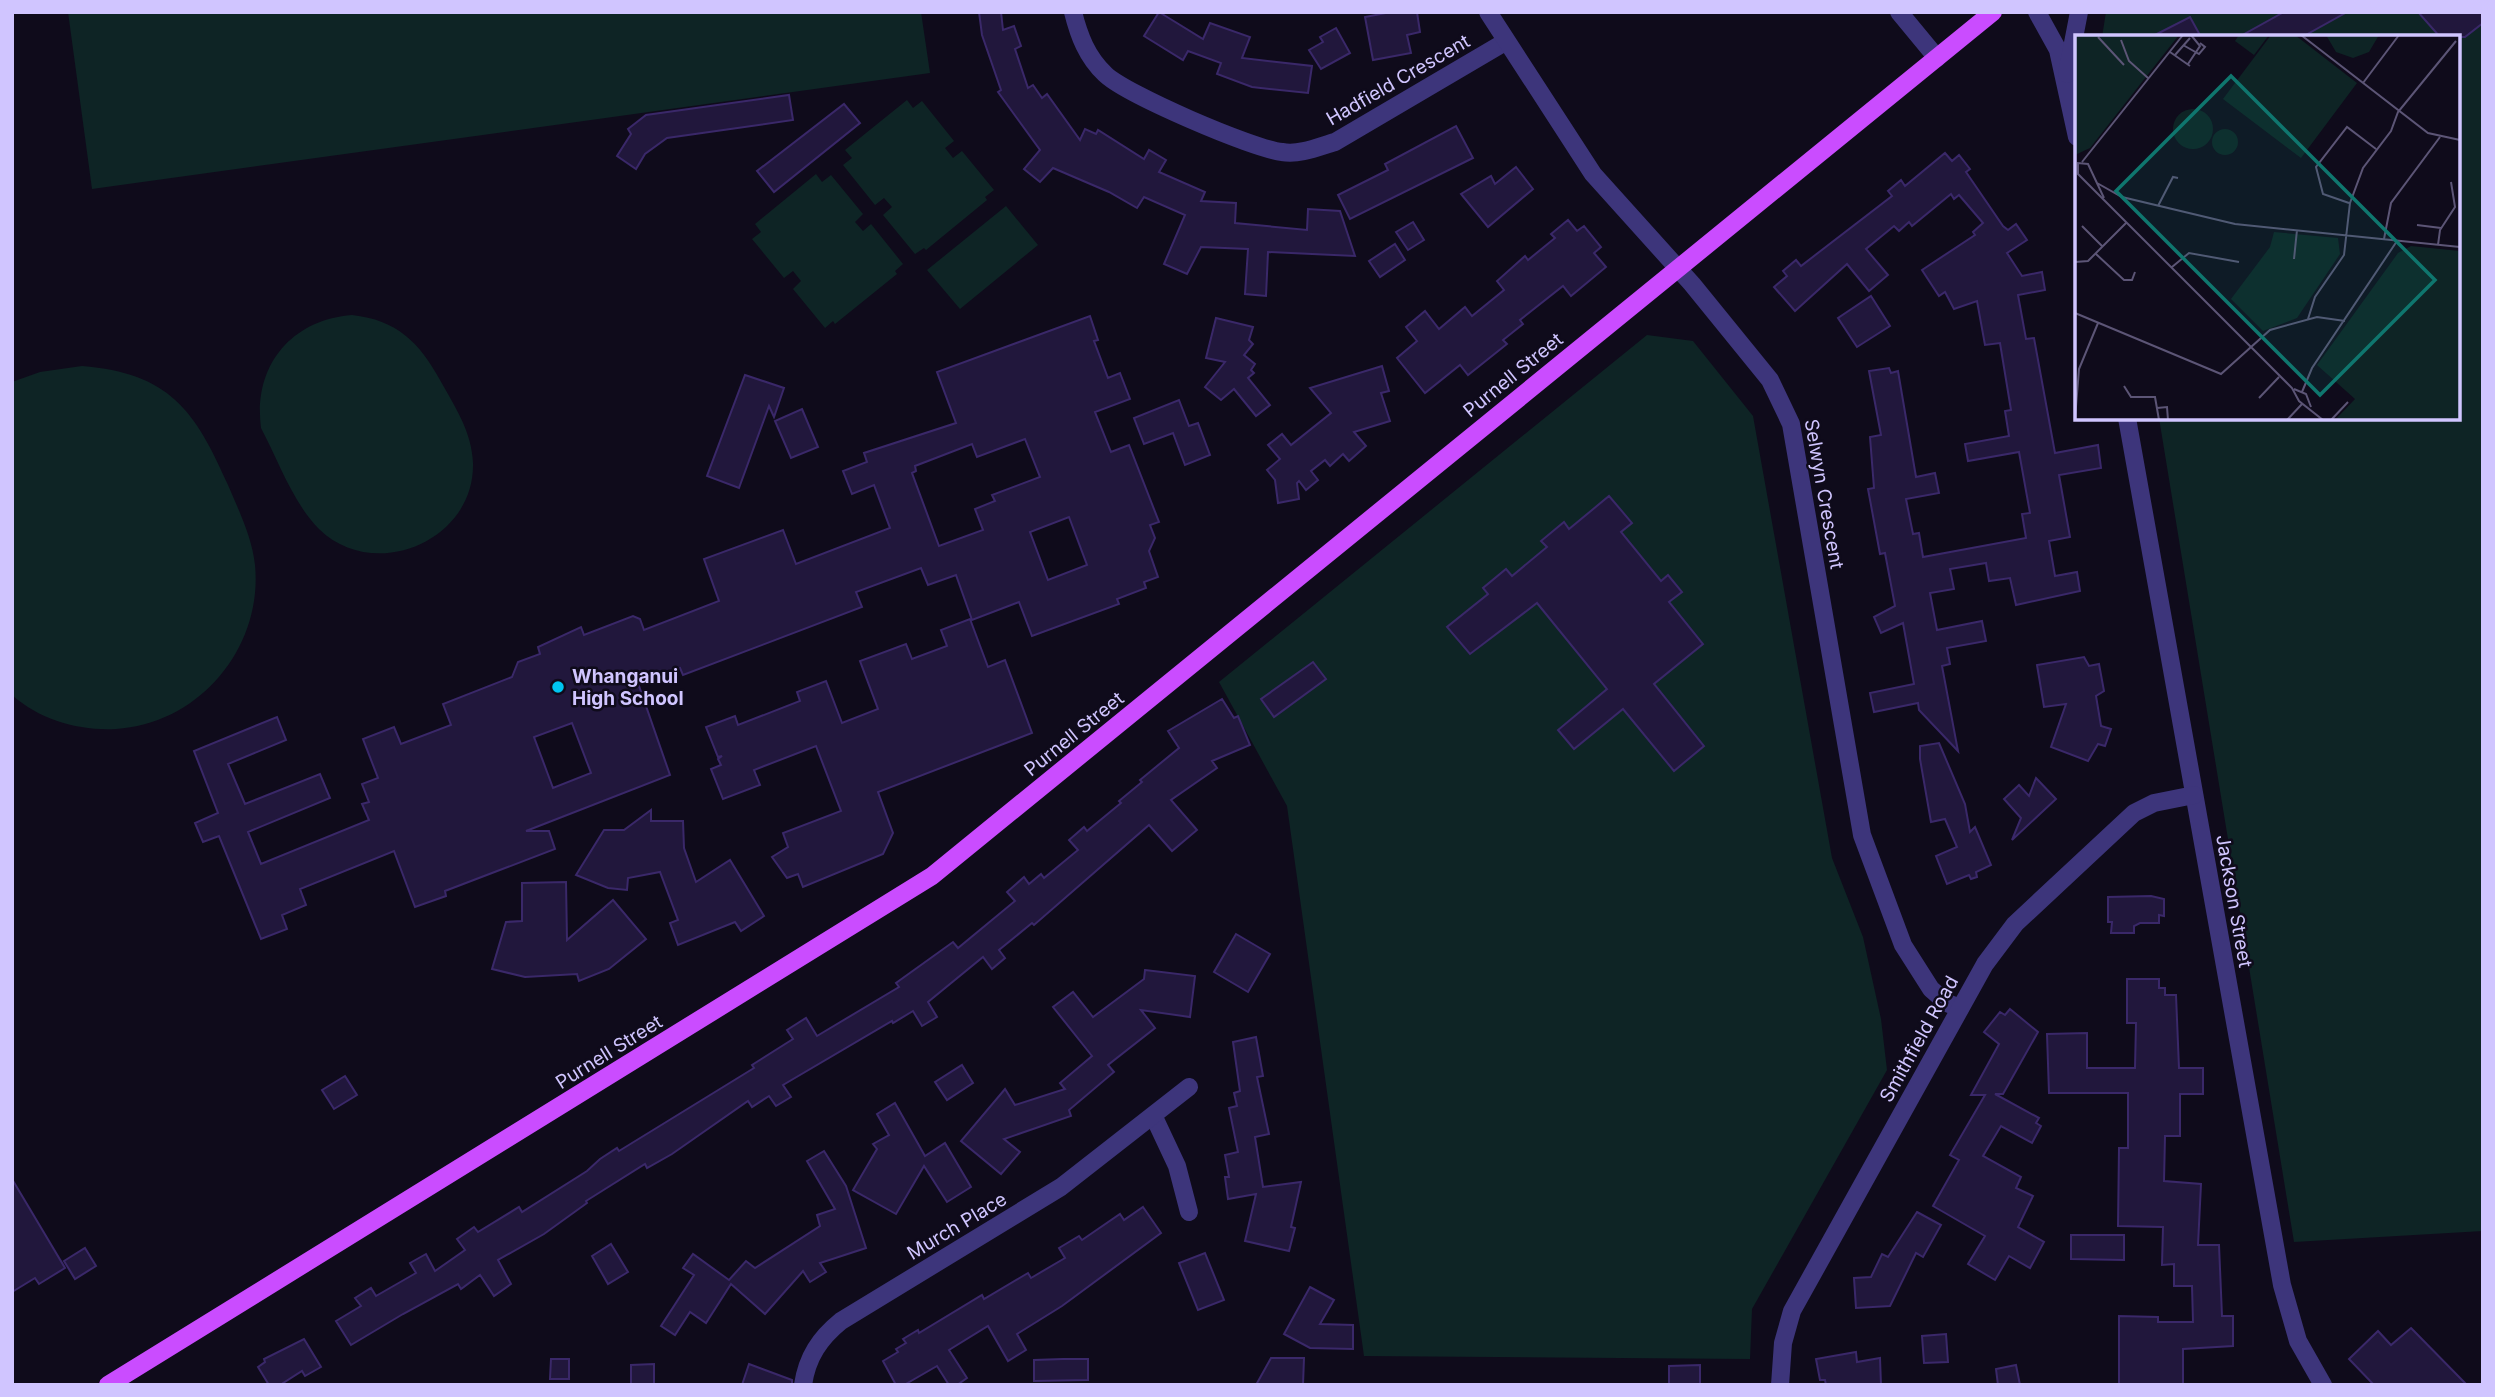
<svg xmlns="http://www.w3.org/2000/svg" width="2495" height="1397" viewBox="0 0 2495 1397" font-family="Inter,sans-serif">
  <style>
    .green { fill: #0e2425 }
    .building { fill: #21173c; stroke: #3a2869; stroke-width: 2; fill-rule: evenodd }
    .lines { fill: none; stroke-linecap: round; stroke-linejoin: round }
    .minor { stroke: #3d357b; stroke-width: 18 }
    .major { stroke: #ca4cff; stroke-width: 18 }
    .poi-dot { fill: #00c5f0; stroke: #0f0b1b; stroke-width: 2.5 }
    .labels { text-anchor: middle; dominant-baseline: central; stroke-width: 5; stroke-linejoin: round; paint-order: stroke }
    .street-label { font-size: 19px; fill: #d0c5ff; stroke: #0f0b1b }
    .poi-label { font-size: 19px; font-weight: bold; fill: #d0c5ff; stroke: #0f0b1b; text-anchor: start }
    .inset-road { fill: none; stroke: #5c5576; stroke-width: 2 }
    .view { fill: #0f766e; fill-opacity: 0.15; stroke: #0f766e; stroke-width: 3.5 }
    .inset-edge { fill: none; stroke: #d0c5ff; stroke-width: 3.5 }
  </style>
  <rect width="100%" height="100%" fill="#0f0b1b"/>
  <g class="green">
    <polygon points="68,12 921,12 930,73 92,189"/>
    <polygon points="2106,12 2483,12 2483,1231 2294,1242 2159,418 2458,418 2458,37 2102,37"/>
    <polygon points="907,100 913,108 922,101 954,141 945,148 953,158 962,151 994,190 985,197 987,200 926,250 924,248 915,254 883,215 892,207 884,198 875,205 843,165 852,158 845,150"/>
    <polygon points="816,174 822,182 831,175 863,214 855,222 863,231 871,224 903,264 895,271 897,274 835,324 833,321 825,328 793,289 801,281 793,271 784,278 752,239 761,232 755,224"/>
    <polygon points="1006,206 1038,245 960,309 927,270"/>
    <path d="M352 315C397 320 419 342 440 380 455 407 472 432 473 463 475 541 374 583 319 529 293 503 278 460 261 428 253 367 290 320 352 315Z"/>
    <polygon points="1647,335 1693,341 1753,416 1832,858 1863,937 1881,1019 1887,1070 1752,1309 1750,1359 1364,1356 1287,806 1219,682"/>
    <path d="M82 366C169 373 195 410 228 485 239 511 252 537 255 565 263 648 199 724 116 729 79 731 40 720 12 695V382L40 372Z"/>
  </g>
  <g class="building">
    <polygon points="979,12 1001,12 1003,30 1014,26 1021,46 1015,49 1028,88 1033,85 1042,98 1047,94 1080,140 1085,129 1096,134 1098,130 1144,159 1149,150 1166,160 1159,172 1205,192 1201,201 1236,203 1235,223 1307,230 1308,209 1340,211 1355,256 1268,252 1266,296 1245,294 1248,249 1201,247 1187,274 1164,264 1185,215 1144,197 1137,208 1109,192 1053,168 1040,182 1024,169 1040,150 998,92 1001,90 982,35"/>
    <polygon points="1159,12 1203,39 1210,23 1250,37 1242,58 1312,66 1308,93 1252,87 1217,74 1221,63 1188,51 1183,60 1144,36"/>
    <polygon points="1391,12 1417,12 1420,32 1407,35 1411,53 1373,60 1365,17"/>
    <polygon points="2284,12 2347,12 2302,37 2239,37"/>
    <polygon points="2418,12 2483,12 2483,23 2465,37 2440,37"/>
    <polygon points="2190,17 2201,37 2151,37"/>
    <polygon points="1336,28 1350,53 1321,69 1309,50 1323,42 1320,37"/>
    <polygon points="789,95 793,120 667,138 645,154 636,169 617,156 631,134 628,129 646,115"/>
    <polygon points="844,104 860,123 774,192 757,171"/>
    <polygon points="1456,126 1473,158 1350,219 1338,195 1388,170 1385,164"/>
    <polygon points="1945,153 1952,161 1959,155 1970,169 1966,172 2003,226 2008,230 2016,224 2027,240 2007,253 2022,276 2042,272 2045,290 2018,295 2026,339 2034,338 2055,453 2098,445 2101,468 2059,475 2070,537 2049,541 2055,576 2077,572 2080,591 2016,605 2010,578 1989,581 1986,563 1950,569 1954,589 1930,593 1937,630 1982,621 1986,641 1947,648 1950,664 1942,666 1958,751 1919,710 1918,703 1874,712 1870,693 1914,684 1903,623 1881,633 1874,617 1895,606 1885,553 1880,554 1868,489 1874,488 1870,437 1881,435 1869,371 1889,368 1891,373 1898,371 1916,477 1935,473 1939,493 1906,499 1913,534 1919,533 1923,557 2026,538 2022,514 2030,513 2019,452 1968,461 1965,444 2009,436 2005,411 2011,410 2000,343 1985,345 1977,301 1954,309 1945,292 1939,296 1922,270 1975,235 1973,232 1983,223 1959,195 1954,199 1951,194 1912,226 1909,222 1899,231 1894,226 1866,249 1888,275 1869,291 1847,264 1795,311 1774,287 1787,276 1783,271 1796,260 1801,266 1892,196 1888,191 1901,180 1905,186"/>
    <polygon points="1516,167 1533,189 1488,227 1461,194 1491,176 1495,184"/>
    <polygon points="1568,220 1577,231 1584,226 1601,247 1594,253 1606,267 1571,296 1563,286 1520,320 1523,324 1503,340 1507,344 1468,375 1460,365 1425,393 1397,358 1417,341 1406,327 1425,311 1439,329 1465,307 1472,316 1504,290 1497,281 1525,256 1528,260 1555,238 1551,234"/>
    <polygon points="1413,222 1424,240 1408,250 1396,232"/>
    <polygon points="1395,244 1405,260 1380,277 1369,261"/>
    <polygon points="1871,296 1890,326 1857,347 1838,318"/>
    <path d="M1090 316 1098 340 1094 341 1108 378 1120 373 1130 399 1095 412 1111 452 1129 445 1159 522 1150 525 1155 538 1149 551 1158 577 1144 582 1146 588 1117 599 1119 604 1032 636 1019 602 972 620 956 575 928 585 921 568 856 592 862 607 683 675 680 668 638 683 670 775 526 831H549L555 849 445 891 446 896 415 907 394 851 300 889 306 905 282 915 287 929 261 939 219 836 203 842 195 823 218 813 194 751 277 717 286 740 228 764 245 804 320 774 330 798 248 832 261 864 369 820 362 804 369 802 362 784 378 778 363 739 394 727 401 744 451 725 443 704 512 677 518 662 540 654 538 647 581 627 584 635 633 616 640 619 644 630 719 601 704 559 783 530 796 564 890 528 874 485 852 494 843 471 867 462 864 453 956 423 937 372ZM1025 439 1040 477 992 495 995 501 975 509 983 530 939 546 912 473 916 471 915 466 972 444 977 457ZM1069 517 1087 565 1048 580 1030 532ZM572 723 591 773 553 788 534 737Z"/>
    <polygon points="1216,318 1253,327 1249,340 1253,344 1244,355 1255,364 1251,370 1254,373 1248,378 1270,405 1256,416 1234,389 1221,400 1205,387 1225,362 1206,358"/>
    <polygon points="1382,366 1389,391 1381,393 1390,421 1354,432 1366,446 1349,461 1343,454 1330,466 1325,460 1311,471 1318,480 1306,490 1299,481 1297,483 1299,499 1278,503 1275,480 1267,470 1280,459 1268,445 1282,434 1291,445 1331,413 1310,388"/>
    <polygon points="745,375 784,388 774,417 769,406 739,488 707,476"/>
    <polygon points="1179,400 1189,426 1198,423 1210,455 1185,465 1173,433 1144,444 1134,418"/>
    <polygon points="802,409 818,447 791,458 775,421"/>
    <polygon points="1609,496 1632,523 1621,532 1661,581 1668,575 1682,592 1669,602 1703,644 1654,684 1704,746 1674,771 1623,709 1574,749 1558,730 1607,689 1537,603 1470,654 1447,627 1488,594 1483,588 1506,569 1512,576 1547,547 1541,541 1564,522 1569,529"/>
    <polygon points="970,619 988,667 1005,660 1032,733 878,792 893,833 883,854 803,887 798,874 787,878 772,857 788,847 783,833 841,811 816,746 754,770 760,785 723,799 711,769 721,765 718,759 722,756 718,757 706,727 735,716 738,725 800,701 797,692 826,681 842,723 878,709 860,661 906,644 912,659 947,646 941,630"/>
    <polygon points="2084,657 2089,666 2099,664 2104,691 2096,696 2101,726 2111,729 2105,746 2098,744 2088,761 2051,747 2066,704 2044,707 2037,665"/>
    <polygon points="1313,662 1326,679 1274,717 1261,699"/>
    <polygon points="1222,699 1234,718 1238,716 1250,745 1212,761 1217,768 1171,800 1197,830 1172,851 1149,825 1034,925 1032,923 999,950 1005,958 992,969 983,957 928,1002 937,1017 922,1026 913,1011 893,1023 892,1021 783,1085 791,1097 776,1106 769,1096 752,1107 748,1101 672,1154 647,1168 645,1164 586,1201 587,1203 544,1234 498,1260 511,1284 494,1296 480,1275 461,1289 458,1284 403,1314 351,1345 336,1321 361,1306 355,1298 371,1288 376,1296 416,1273 410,1263 426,1254 435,1271 465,1250 457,1239 474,1227 478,1232 519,1207 522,1212 587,1171 600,1159 617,1148 619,1151 754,1068 752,1065 793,1039 787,1030 806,1018 817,1036 899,987 896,983 953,942 958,948 1015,901 1007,892 1024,877 1029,884 1041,874 1044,878 1078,850 1069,840 1084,827 1087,831 1121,803 1119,801 1142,782 1140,780 1179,748 1168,731"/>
    <polygon points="1939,743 1965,804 1970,832 1975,827 1991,865 1976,872 1977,877 1971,879 1969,875 1947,884 1936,856 1957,847 1945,819 1931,822 1920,759 1920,746"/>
    <polygon points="2036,778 2056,799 2012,840 2021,818 2004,799 2019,785 2029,796"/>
    <polygon points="651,810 651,821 683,821 684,848 696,882 730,860 764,916 741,931 735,922 678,945 670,923 678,920 660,872 628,878 627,890 608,888 576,875 604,830 624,830"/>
    <polygon points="566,882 567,940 613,900 646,939 609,969 579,981 577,974 525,977 492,969 506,922 522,921 522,883"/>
    <polygon points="2151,896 2164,899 2164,916 2159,915 2159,923 2140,923 2134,926 2134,933 2111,933 2112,922 2108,922 2108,897"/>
    <polygon points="1236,934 1270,954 1248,992 1214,972"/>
    <polygon points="1145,970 1195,976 1190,1017 1141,1010 1155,1028 1108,1065 1114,1072 1069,1110 1071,1116 1004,1139 1020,1152 1001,1174 961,1141 1005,1089 1015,1105 1065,1089 1060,1083 1092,1056 1053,1007 1073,992 1093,1017 1144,979"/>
    <polygon points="2127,979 2159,979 2159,988 2165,988 2165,995 2176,995 2179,1068 2203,1068 2203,1094 2180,1094 2180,1136 2165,1136 2164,1181 2201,1184 2198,1245 2219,1245 2222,1316 2233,1316 2233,1346 2183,1349 2183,1384 2119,1384 2119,1316 2158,1317 2158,1322 2193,1322 2192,1286 2174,1286 2174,1264 2162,1265 2163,1227 2118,1226 2119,1148 2128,1148 2128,1093 2049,1093 2047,1034 2087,1033 2087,1068 2135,1068 2136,1023 2127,1023"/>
    <polygon points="2010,1009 2038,1032 2003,1094 1995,1094 2039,1118 2036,1123 2041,1126 2032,1143 2001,1126 1983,1156 2021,1177 2016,1188 2033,1196 2018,1227 2044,1242 2030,1268 2009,1256 1995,1280 1968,1264 1985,1236 1933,1206 1959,1160 1950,1155 1985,1095 1971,1095 1999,1044 1984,1032 2000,1012 2005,1015"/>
    <polygon points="1256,1037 1263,1076 1257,1077 1269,1134 1255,1137 1263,1187 1301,1182 1291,1227 1295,1228 1289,1251 1245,1241 1256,1194 1228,1199 1225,1177 1229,1177 1225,1155 1238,1152 1229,1108 1237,1106 1234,1093 1240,1091 1233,1042"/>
    <polygon points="962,1065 973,1083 947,1100 935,1082"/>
    <polygon points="345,1076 357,1095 334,1109 322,1090"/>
    <polygon points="895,1103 925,1156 945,1143 971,1187 947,1202 924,1166 896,1214 853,1190 877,1149 873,1144 889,1135 877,1114"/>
    <polygon points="824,1151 846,1186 866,1248 820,1263 826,1272 810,1282 803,1271 765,1314 731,1284 706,1323 690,1312 675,1335 661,1326 694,1275 683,1268 693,1254 729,1280 746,1261 755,1268 820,1226 817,1215 835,1209 807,1161"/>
    <polygon points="12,1179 65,1268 39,1284 35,1278 12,1292"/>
    <polygon points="1143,1207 1161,1233 1062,1306 1017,1334 1026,1350 1008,1361 988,1326 949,1350 967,1378 957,1385 949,1385 937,1366 904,1385 896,1385 883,1361 898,1352 896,1349 906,1343 903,1339 918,1330 919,1333 982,1295 984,1299 1028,1273 1031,1278 1065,1258 1059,1248 1079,1236 1082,1240 1120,1214 1124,1220"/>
    <polygon points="1917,1212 1941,1225 1923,1257 1916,1253 1890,1306 1856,1308 1854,1278 1871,1277 1882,1254 1888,1257"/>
    <polygon points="2071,1235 2124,1235 2124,1260 2071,1259"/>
    <polygon points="611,1244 628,1272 608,1284 592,1256"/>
    <polygon points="85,1248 96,1266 75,1279 64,1261"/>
    <polygon points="1205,1253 1224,1300 1198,1310 1179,1263"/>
    <polygon points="1310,1287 1334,1300 1320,1324 1353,1325 1353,1349 1310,1348 1284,1334"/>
    <polygon points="2411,1328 2467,1385 2374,1385 2349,1359 2378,1331 2391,1345"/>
    <polygon points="1946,1334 1948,1362 1924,1363 1922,1336"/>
    <polygon points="304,1339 321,1367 305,1376 302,1371 280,1385 269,1385 258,1367 265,1362 264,1359"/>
    <polygon points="1856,1352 1857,1362 1880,1358 1881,1385 1826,1385 1825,1380 1820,1380 1816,1359"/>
    <polygon points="1271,1358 1304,1358 1303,1385 1256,1385"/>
    <polygon points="551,1359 569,1359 569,1379 550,1379"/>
    <polygon points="1063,1359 1088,1359 1088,1380 1034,1381 1034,1360"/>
    <polygon points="654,1364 654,1385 631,1385 631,1365"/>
    <polygon points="749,1364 792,1380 792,1385 742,1385"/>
    <polygon points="1700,1365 1700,1385 1669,1385 1669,1366"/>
    <polygon points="2016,1365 2020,1385 1998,1385 1996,1369"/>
  </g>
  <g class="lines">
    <g class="minor">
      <path d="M1073 12C1079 36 1087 57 1105 74 1125 94 1253 149 1282 152 1300 155 1318 147 1335 142L1505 42"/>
      <polyline points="1488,12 1593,174 1692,284 1770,380 1791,424 1862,835 1903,945 1931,989 1947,1003 1960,1008"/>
      <polyline points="1899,12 1937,58"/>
      <polyline points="2037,12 2058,50 2077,137"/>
      <polyline points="2067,74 2079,12"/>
      <polyline points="2127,418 2282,1285 2298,1341 2323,1385"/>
      <polyline points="1154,1117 1177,1166 1189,1212"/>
      <path d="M803 1385C807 1357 820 1338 841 1321L1061 1187 1189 1087"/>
      <polyline points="1780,1385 1783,1343 1792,1311 1985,964 2015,924 2134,813 2154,803 2194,795"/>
    </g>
    <polyline class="major" points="108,1385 932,876 1993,12"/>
  </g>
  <circle class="poi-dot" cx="558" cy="687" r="7"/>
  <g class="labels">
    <g class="street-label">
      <text transform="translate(1398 80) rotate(-30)">Hadfield Crescent</text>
      <text transform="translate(1513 375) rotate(-39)">Purnell Street</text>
      <text transform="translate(1824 494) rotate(80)">Selwyn Crescent</text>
      <text transform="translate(1074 734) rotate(-39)">Purnell Street</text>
      <text transform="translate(2234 901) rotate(80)">Jackson Street</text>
      <text transform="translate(1919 1039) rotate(-61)">Smithfield Road</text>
      <text transform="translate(609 1052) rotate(-32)">Purnell Street</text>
      <text transform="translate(957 1226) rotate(-31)">Murch Place</text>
    </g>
    <g class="poi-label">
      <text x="572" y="676">Whanganui<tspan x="572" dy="22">High School</tspan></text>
    </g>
  </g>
  <g transform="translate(2075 35)">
    <rect width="385" height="385" fill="#0f0b1b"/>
    <path d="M104 0 15 113 0 120V1ZM164 0H194L179 20 160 6ZM196 0H220L282 48 226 123 148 64ZM304 0 294 17 278 23 261 17 251 0ZM98 94a20 20 0 1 1 40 0a20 20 0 1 1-40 0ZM137 107a13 13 0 1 1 26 0a13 13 0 1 1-26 0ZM199 197 263 203 265 219 222 283 188 296 156 264 195 212ZM336 211 385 216V385H260L280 364 242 330 323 218Z" fill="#0e2425"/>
    <path class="inset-road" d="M226 0 353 98 385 105M23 2 49 30M46 5 54 26 73 43M108 10 124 19 130 12 125 8M95 17 115 31M100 20 115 3M113 29 125 11 116 0M288 48 324 0M7 127 108 0M22 148 47 162 160 189 385 212M29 163 13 129 3 128V139L217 353 224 366 248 385M274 168 248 159 241 132 272 92 301 114M83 171 98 142 103 143M342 190 366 193M7 191 28 212M309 204 316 168 365 102M363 210 365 195 380 172 376 147M21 219 49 245H57L60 237M219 224 222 195M0 227 13 226 51 188M97 232 114 218 164 227M0 278 146 339 195 295 242 282 270 286M233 284 240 262 269 220 275 168 288 133 316 96 323 77 381 6M49 351 56 362H80L84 385M219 354 231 359 236 372M227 357 237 333 322 206M184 363 204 342M82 373 92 372 93 385M0 384 4 334 23 288M212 385 227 369M256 385 273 367"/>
    <path class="view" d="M156 41 360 245 245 360 41 156Z"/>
    <rect width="385" height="385" class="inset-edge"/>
  </g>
  <rect width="2495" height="1397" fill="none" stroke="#d0c5ff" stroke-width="28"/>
</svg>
